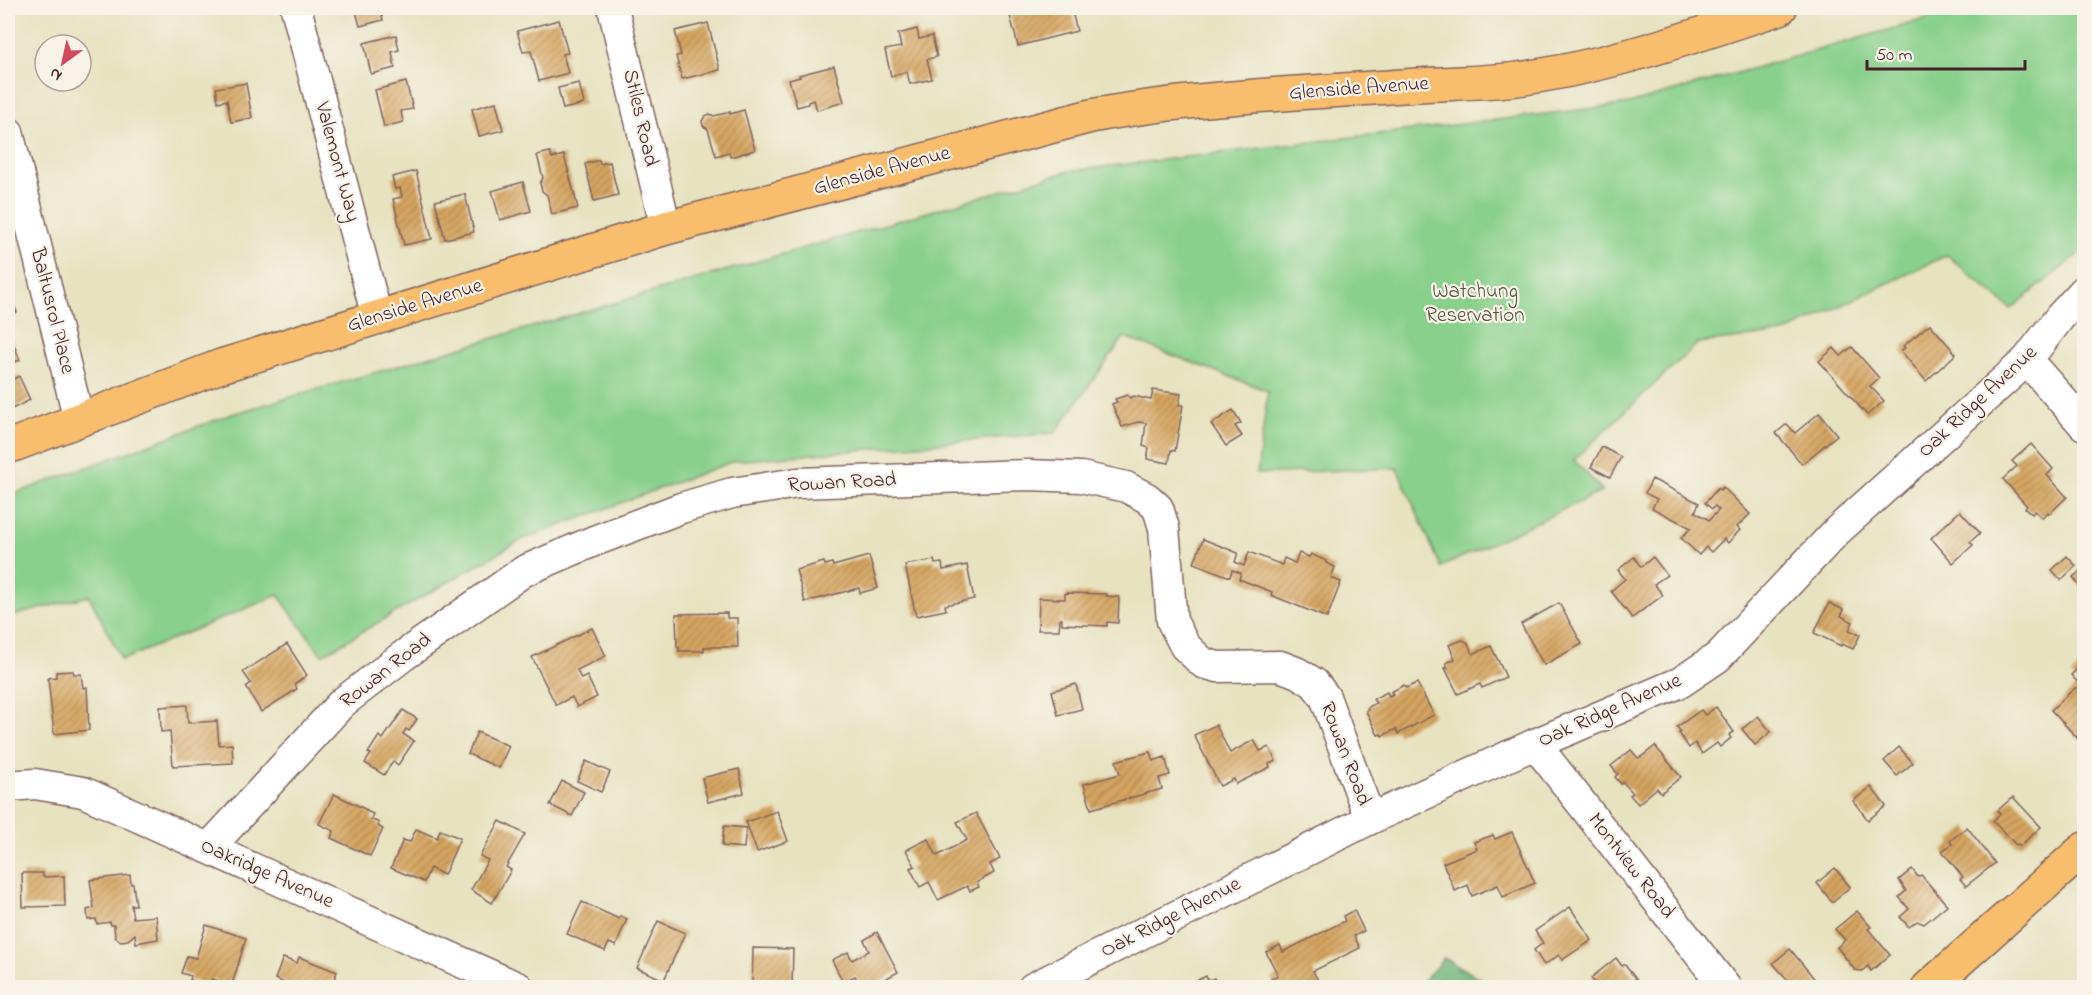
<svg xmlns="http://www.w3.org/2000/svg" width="2092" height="995" viewBox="0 0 2092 995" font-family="'Indie Flower',sans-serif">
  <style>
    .forest { fill: url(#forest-firs); stroke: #5c6851; stroke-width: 1.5 }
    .park { fill: #88d08b; stroke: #69785b; stroke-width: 1.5 }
    .building { fill: url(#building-hatch) }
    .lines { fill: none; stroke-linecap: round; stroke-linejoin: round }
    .minor-casing { stroke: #81635f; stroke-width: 33 }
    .major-casing { stroke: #81635f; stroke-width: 36 }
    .minor { stroke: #fff; stroke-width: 30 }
    .major { stroke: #f9be6d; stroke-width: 33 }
    .labels { text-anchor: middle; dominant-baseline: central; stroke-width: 4.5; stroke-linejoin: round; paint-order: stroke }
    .street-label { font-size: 21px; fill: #4a1f2b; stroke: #f7f3e8 }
    .park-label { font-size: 21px; fill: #5d5448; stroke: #f7f3e8 }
  </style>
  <defs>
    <pattern id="forest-firs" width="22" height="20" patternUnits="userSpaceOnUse" patternTransform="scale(1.5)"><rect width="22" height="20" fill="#6eb277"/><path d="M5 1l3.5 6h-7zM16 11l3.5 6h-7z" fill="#5c9062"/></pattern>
    <pattern id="building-hatch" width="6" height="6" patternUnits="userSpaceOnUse" patternTransform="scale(1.5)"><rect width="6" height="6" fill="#d6a560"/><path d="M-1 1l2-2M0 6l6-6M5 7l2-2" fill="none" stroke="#b0864f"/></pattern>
  </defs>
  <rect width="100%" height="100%" fill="#f7f3e8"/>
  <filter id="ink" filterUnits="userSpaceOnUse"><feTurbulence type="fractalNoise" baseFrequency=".0167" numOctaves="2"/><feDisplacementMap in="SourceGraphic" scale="12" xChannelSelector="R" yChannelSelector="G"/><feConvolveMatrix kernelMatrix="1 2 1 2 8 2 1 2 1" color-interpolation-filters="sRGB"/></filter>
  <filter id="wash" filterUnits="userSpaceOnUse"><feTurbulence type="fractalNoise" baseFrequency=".008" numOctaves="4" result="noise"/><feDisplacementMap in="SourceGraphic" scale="24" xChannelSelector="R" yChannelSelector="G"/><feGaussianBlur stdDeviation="1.35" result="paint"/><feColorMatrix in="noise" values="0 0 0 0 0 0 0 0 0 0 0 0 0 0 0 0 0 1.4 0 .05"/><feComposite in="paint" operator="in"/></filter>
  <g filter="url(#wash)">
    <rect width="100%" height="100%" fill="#e7e2c0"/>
    <polygon class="forest" points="1444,958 1495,987 1418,987"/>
    <polygon class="park" points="1964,8 2084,8 2084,250 2011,309 1947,255 1784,333 1698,343 1574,460 1603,491 1441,567 1397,468 1257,474 1268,391 1124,337 1055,433 734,461 521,540 322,655 278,595 122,660 89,596 8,617 8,496 232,414 1069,171 1629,104"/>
    <g id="blocks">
      <g class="building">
        <polygon points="355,8 380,8 383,20 360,26"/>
        <polygon points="1008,8 1071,8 1077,31 1018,46"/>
        <polygon points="559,20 568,53 563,54 568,73 539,81 531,51 523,52 517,31"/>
        <polygon points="708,23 720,70 682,79 676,56 681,55 675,31"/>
        <polygon points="917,29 919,39 932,36 937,57 927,59 932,79 910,84 907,72 891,76 885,50 901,47 898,34"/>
        <polygon points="396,35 399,50 392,52 395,68 371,74 364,43"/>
        <polygon points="834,66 844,102 817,110 814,100 808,102 808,104 797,107 789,80 800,77 799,75"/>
        <polygon points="406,82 413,109 401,111 403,122 384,127 375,90"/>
        <polygon points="246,83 252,118 231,122 227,100 218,102 216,88"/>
        <polygon points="579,83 584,104 563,109 558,88"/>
        <polygon points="496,102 503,130 479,136 472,109"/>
        <polygon points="744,110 755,150 730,157 729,152 716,156 708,129 703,126 702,121 705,116 710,114 714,116 730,112 730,114"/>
        <polygon points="550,152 552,158 564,155 578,208 552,214 547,195 542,191 540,183 543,178 537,155"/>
        <polygon points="599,160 600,164 610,162 618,195 594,201 585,164"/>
        <polygon points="416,171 432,239 404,245 393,199 402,197 400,188 395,189 392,177"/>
        <polygon points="523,182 531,211 500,220 492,191"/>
        <polygon points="465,194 474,232 445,239 435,201"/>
        <polygon points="8,293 17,312 8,317"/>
        <polygon points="1930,324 1956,354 1926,381 1901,351 1905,348 1903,346"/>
        <polygon points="10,335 20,360 8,365 8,336"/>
        <polygon points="1852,347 1879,378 1870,386 1884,401 1867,415 1819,361 1834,348 1841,356"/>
        <polygon points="19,376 30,400 8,411 8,382"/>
        <polygon points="1153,390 1181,394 1179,405 1183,405 1175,451 1171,450 1169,463 1147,459 1149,448 1143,446 1146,423 1138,422 1122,427 1112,404 1117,402 1115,399 1127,395 1130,398 1134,396 1151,400"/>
        <polygon points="1233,410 1241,423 1235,426 1242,436 1226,446 1211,424"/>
        <polygon points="1819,413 1837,435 1802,464 1776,433 1787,424 1795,433"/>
        <polygon points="2031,444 2053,469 2047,475 2067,497 2049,514 2048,512 2042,518 2035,511 2032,514 2025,508 2027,506 2003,479 2017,466 2012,461"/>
        <polygon points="1602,447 1621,457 1610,477 1591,467"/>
        <polygon points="1652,479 1699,503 1695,512 1709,520 1719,510 1715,506 1712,509 1705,503 1718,488 1720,490 1723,487 1750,514 1737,527 1740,530 1728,543 1724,539 1711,552 1706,547 1699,555 1681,538 1691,528 1652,508 1657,499 1645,493"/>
        <polygon points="1960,511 1980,533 1970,542 1973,545 1953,563 1931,538"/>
        <polygon points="1203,539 1238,553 1235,562 1244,566 1249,552 1282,565 1284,558 1295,563 1299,553 1309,557 1311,554 1326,561 1326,563 1335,567 1331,578 1341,582 1327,618 1271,595 1272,592 1239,579 1241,573 1232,570 1230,577 1194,563"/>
        <polygon points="869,556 878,588 860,593 859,588 805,602 796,570 824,562 825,565 832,563 833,566"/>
        <polygon points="2067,556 2076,566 2061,580 2052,570"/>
        <polygon points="1634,557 1641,567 1653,557 1667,575 1654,584 1663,595 1632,618 1611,591 1625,579 1618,570"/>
        <polygon points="934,560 935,564 942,563 943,570 967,565 974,599 945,605 946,610 916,616 905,565"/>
        <polygon points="2084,568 2084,591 2073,577"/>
        <polygon points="1065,593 1106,594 1106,596 1119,597 1118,623 1107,622 1107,626 1062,624 1062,619 1060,619 1059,630 1038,630 1039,598 1065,599"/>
        <polygon points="1559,603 1582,644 1544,665 1521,624"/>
        <polygon points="1829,603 1844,610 1841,616 1853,622 1849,630 1860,635 1853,649 1842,644 1841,646 1814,633"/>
        <polygon points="727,613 727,618 737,618 738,647 704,647 704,651 679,651 679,647 677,647 676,614"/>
        <polygon points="592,628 606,656 577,670 581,679 587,676 597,697 577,707 572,697 556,705 532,657"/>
        <polygon points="1462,640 1467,642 1473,654 1491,646 1506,677 1482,688 1480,684 1458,694 1445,668 1448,668 1446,663 1455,659 1449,645"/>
        <polygon points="287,644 307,675 295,684 297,689 261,712 246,687 251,683 243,672"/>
        <polygon points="2084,662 2084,689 2071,675"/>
        <polygon points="73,671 74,674 81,674 83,688 87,687 89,730 54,734 48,678 56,677 56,672"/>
        <polygon points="1417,683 1434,715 1398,734 1396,729 1382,736 1381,734 1378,735 1366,711 1368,710 1367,708 1376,703 1373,699 1387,692 1389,696 1393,694 1391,692 1404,685 1406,688"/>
        <polygon points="1076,684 1082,709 1058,715 1052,691"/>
        <polygon points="2075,688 2080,688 2084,693 2084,745 2051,710"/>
        <polygon points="8,698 9,698 12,744 8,744"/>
        <polygon points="187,705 188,723 217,721 219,745 232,744 233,763 173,766 170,731 161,732 160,707"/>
        <polygon points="1716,707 1734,732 1729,735 1731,738 1720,747 1717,743 1702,754 1695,743 1689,748 1679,733 1681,732 1677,727 1701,710 1705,715"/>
        <polygon points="403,710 417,719 409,731 406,729 403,734 414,741 398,765 393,761 384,775 365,763 371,754 368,753 379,736 383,739"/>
        <polygon points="1758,716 1771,732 1755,745 1742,729"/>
        <polygon points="1216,725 1230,753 1254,740 1260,751 1269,747 1276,761 1269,764 1270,767 1236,784 1234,779 1220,786 1194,735"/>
        <polygon points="477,732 509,746 499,768 468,754"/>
        <polygon points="1655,746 1681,777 1661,793 1657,788 1638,804 1630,795 1633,793 1623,782 1621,784 1615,777 1618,774 1611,766 1631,750 1638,758 1641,757"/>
        <polygon points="1899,747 1913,763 1897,776 1884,761"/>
        <polygon points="1150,752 1153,761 1165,757 1170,775 1159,778 1162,789 1091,809 1084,784 1120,774 1116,761"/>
        <polygon points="586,761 610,772 601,792 577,781"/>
        <polygon points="739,769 744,793 708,802 702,778"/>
        <polygon points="562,781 584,792 572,816 550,805"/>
        <polygon points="1871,787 1886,806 1868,820 1853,801"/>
        <polygon points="334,794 367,810 366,811 373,814 371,819 379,823 378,826 383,829 370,856 331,838 334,831 319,824"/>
        <polygon points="2013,797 2041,827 2020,846 2018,844 2016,845 1993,821 2000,814 1997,811"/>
        <polygon points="777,811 788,841 757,852 746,822"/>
        <polygon points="976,813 1000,859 990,864 994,873 977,882 979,887 970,891 967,886 938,900 929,882 920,887 910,868 915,866 906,850 928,839 937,856 967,840 957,822"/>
        <polygon points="500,821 525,834 506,867 511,870 492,903 471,890 488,860 480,856"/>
        <polygon points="724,826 746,828 744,848 722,846"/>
        <polygon points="1967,827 1995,863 1966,886 1960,879 1963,877 1942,851 1952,844 1950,841"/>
        <polygon points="416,829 437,838 440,830 460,838 444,875 430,868 424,882 391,868 403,840 410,842"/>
        <polygon points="1512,832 1535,883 1503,897 1498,885 1472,896 1468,885 1455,891 1443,863 1477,849 1474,842 1493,835 1495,839"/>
        <polygon points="1835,868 1850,887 1832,902 1817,883"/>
        <polygon points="1912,869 1918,877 1921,875 1947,905 1924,924 1917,921 1909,927 1900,917 1909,909 1899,897 1906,891 1899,880"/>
        <polygon points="22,873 43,873 43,877 64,876 65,906 23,907"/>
        <polygon points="130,875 131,884 133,884 136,905 131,905 133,918 156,916 158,939 136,943 135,934 128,940 121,941 115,937 114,925 111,925 110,922 97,924 96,919 88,920 87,910 94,908 90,880"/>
        <polygon points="582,902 619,919 620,916 627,919 616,946 609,943 605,951 567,934"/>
        <polygon points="1570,907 1592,940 1562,960 1559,955 1544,965 1534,950 1543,943 1535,931"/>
        <polygon points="1354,910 1364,931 1354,936 1360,948 1313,971 1322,988 1275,988 1271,979 1278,975 1266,952 1280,945 1283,952 1345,921 1343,916"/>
        <polygon points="1857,911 1871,927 1868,929 1890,955 1871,971 1868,966 1862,971 1855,970 1837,947 1845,940 1835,929"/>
        <polygon points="658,921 685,933 664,980 637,968"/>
        <polygon points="206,925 246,938 232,985 212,979 210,986 190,980 191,976 181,973 187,956 196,958"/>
        <polygon points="877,932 898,972 869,988 861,988 855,976 843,982 832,960 848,952 852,960 869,951 864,940"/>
        <polygon points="753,948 793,949 792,988 752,988"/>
        <polygon points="1790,949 1822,988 1784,988 1790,983 1773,963"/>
        <polygon points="299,957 337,972 331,988 286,988 287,984 275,979 283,958 297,963"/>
        <polygon points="1616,958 1622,966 1624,964 1643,988 1595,988 1597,986 1591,978"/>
        <polygon points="1206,976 1208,981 1214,978 1219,988 1182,988"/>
      </g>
    </g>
  </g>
  <g filter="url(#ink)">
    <use href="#blocks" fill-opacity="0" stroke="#81635f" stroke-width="1.5"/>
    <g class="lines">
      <defs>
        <g id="minor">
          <polyline points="296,8 377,317"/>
          <polyline points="613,8 666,228"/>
          <polyline points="8,132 79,420"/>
          <polyline points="2027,360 2084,425"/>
          <polyline points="1535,744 1726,988"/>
          <polyline points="8,786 35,784 83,792 519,988"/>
          <polyline points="209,848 342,703 403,656 524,571 594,541 681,508 732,493 798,483 1028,475 1081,477 1126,487 1147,498 1158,508 1164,528 1172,621 1185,646 1203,663 1218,667 1280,666 1298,673 1314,683 1325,697 1370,819"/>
          <polyline points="1033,988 1370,819 1535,744 1681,682 1718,657 1837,531 2027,360 2060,317 2084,291"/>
        </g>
        <g id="major">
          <path d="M8 447 221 366 666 228 1091 116C1199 96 1308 93 1417 85 1450 83 1484 83 1517 79 1608 67 1694 36 1780 8"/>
          <polyline points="1928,988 2084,849"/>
        </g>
      </defs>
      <use href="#minor" class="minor-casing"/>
      <use href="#major" class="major-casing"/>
      <use href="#minor" class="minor"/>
      <use href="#major" class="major"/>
    </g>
  </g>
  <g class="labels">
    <g class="street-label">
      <text transform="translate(1359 89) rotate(-4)">Glenside Avenue</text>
      <text transform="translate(640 118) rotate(77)">Stiles Road</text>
      <text transform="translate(337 162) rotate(75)">Valemont Way</text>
      <text transform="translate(882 171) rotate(-15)">Glenside Avenue</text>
      <text transform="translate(415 306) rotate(-17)">Glenside Avenue</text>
      <text transform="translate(52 311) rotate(76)">Baltusrol Place</text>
      <text transform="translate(1978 402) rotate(-43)">Oak Ridge Avenue</text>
      <text transform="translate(842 483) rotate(-3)">Rowan Road</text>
      <text transform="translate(386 671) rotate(-38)">Rowan Road</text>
      <text transform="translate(1610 711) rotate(-24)">Oak Ridge Avenue</text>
      <text transform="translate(1345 754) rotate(69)">Rowan Road</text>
      <text transform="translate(1631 866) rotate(52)">Montview Road</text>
      <text transform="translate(267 874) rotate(24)">Oakridge Avenue</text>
      <text transform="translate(1171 918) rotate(-27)">Oak Ridge Avenue</text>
    </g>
    <g class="park-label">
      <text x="1475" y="292">Watchung<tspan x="1475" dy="24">Reservation</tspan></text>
    </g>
  </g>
  <rect width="2092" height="995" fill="none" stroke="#f7f3e8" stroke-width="30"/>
  <g transform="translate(63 63) rotate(213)"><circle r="28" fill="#f7f3e8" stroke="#b29e9c" stroke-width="1.5"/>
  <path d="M0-4.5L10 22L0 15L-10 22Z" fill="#d1495b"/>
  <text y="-9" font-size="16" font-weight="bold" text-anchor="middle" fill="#4a1f2b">N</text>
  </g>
  <path d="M1867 60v9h158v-9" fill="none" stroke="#4a1f2b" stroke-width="3"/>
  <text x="1876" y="60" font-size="18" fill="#4a1f2b" stroke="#f7f3e8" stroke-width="4.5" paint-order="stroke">50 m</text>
</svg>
